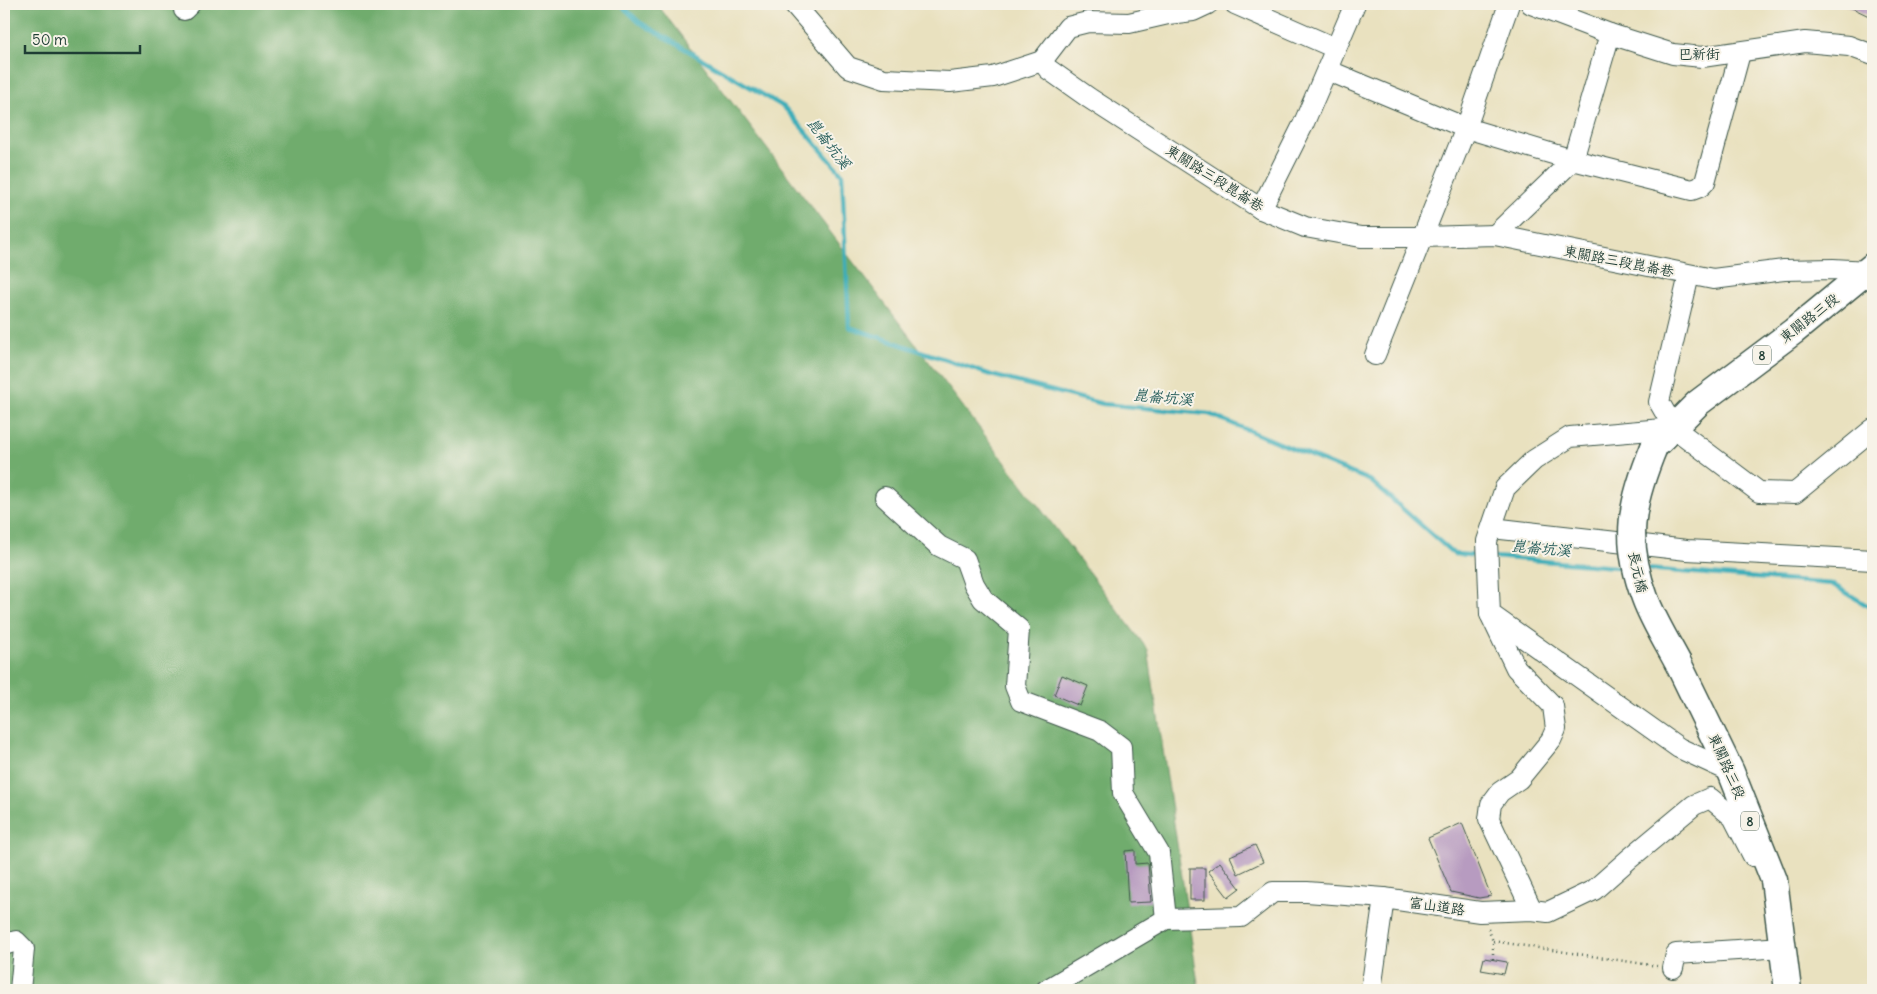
<svg xmlns="http://www.w3.org/2000/svg" width="1877" height="994" viewBox="0 0 1877 994" font-family="Delius,'LXGW WenKai TC',sans-serif">
  <style>
    .forest { fill: #70ac6d; stroke: #487450 }
    .lines { fill: none; stroke-linecap: round; stroke-linejoin: round }
    .stream { stroke: #3eaeb9; stroke-width: 4.5 }
    .building { fill: #b79bc0 }
    .minor-casing { stroke: #3d5649; stroke-width: 22 }
    .major-casing { stroke: #3d5649; stroke-width: 29 }
    .path { stroke: #3d5649; stroke-width: 2.5; stroke-dasharray: 1 4; stroke-linecap: butt }
    .minor { stroke: #fff; stroke-width: 20 }
    .major { stroke: #fff; stroke-width: 26 }
    .major-bridge-casing { stroke: #3d5649; stroke-width: 29; stroke-linecap: butt }
    .major-bridge { stroke: #fff; stroke-width: 26 }
    .labels { text-anchor: middle; dominant-baseline: central; stroke-width: 4; stroke-linejoin: round; paint-order: stroke }
    .shield { fill: #f7f3e8; stroke: #60746a; stroke-width: 1 }
    .shield-label { font-size: 12px; font-weight: bold; fill: #1f3d34 }
    .street-label { font-size: 14px; fill: #1f3d34; stroke: #f7f3e8 }
    .water-label { font-size: 15px; font-style: italic; fill: #285f5c; stroke: #f7f3e8 }
  </style>
  <rect width="100%" height="100%" fill="#f7f3e8"/>
  <filter id="ink" filterUnits="userSpaceOnUse"><feTurbulence type="fractalNoise" baseFrequency=".02" numOctaves="2"/><feDisplacementMap in="SourceGraphic" scale="10" xChannelSelector="R" yChannelSelector="G"/><feConvolveMatrix kernelMatrix="1 2 1 2 8 2 1 2 1" color-interpolation-filters="sRGB"/></filter>
  <filter id="wash" filterUnits="userSpaceOnUse"><feTurbulence type="fractalNoise" baseFrequency=".0096" numOctaves="4" result="noise"/><feDisplacementMap in="SourceGraphic" scale="20" xChannelSelector="R" yChannelSelector="G"/><feGaussianBlur stdDeviation="1.12" result="paint"/><feColorMatrix in="noise" values="0 0 0 0 0 0 0 0 0 0 0 0 0 0 0 0 0 1.4 0 .05"/><feComposite in="paint" operator="in"/></filter>
  <g filter="url(#wash)">
    <rect width="100%" height="100%" fill="#e9e1bf"/>
    <polygon class="forest" points="4,4 657,4 1148,650 1199,990 4,990"/>
    <g class="lines">
      <g class="stream">
        <polyline points="620,4 639,22 784,107 842,174 849,327 991,375 1103,404 1209,414 1371,481 1454,554 1484,556"/>
        <polyline points="1494,557 1628,568"/>
        <polyline points="1646,569 1832,584 1873,609"/>
      </g>
    </g>
    <g id="blocks">
      <g class="building">
        <polygon points="1844,4 1873,4 1873,18"/>
        <polygon points="1062,675 1088,686 1080,706 1054,695"/>
        <polygon points="1462,823 1491,896 1479,898 1451,892 1428,838"/>
        <polygon points="1255,845 1263,862 1238,874 1230,856"/>
        <polygon points="1135,850 1135,864 1148,863 1151,902 1128,903 1125,851"/>
        <polygon points="1220,862 1240,888 1228,897 1208,871"/>
        <rect x="1190" y="868" width="15" height="32"/>
        <polygon points="1484,958 1507,962 1504,974 1481,970"/>
      </g>
    </g>
  </g>
  <g filter="url(#ink)">
    <use href="#blocks" fill-opacity="0" stroke="#3d5649" stroke-width="1"/>
    <g class="lines">
      <defs>
        <g id="minor">
          <polyline points="794,4 848,67 884,79 950,82 993,77 1042,61"/>
          <polyline points="1235,4 1335,48"/>
          <polyline points="1531,4 1610,34 1673,54 1702,57 1805,42 1849,46 1873,55"/>
          <polyline points="184,10 190,4"/>
          <polyline points="1042,61 1048,69 1089,98 1261,209 1305,227 1361,237 1422,237 1495,235 1713,279 1784,270 1833,269 1868,271 1873,276"/>
          <polyline points="1042,61 1068,27 1088,22 1129,23 1168,14 1193,11 1208,4"/>
          <polyline points="1327,70 1466,128 1573,160 1692,190 1700,187 1705,182 1740,53"/>
          <polyline points="1261,209 1303,125 1355,4"/>
          <polyline points="1495,235 1573,160 1610,34"/>
          <polyline points="1689,275 1659,402 1674,428 1759,492 1795,493 1873,429"/>
          <polyline points="1375,355 1466,128 1509,4"/>
          <polyline points="1674,428 1570,437 1534,460 1505,488 1487,541 1490,614 1679,748 1731,772"/>
          <polyline points="885,497 939,546 965,559 974,584 983,599 1019,629 1015,686 1021,701 1100,731 1121,747 1123,793 1159,853 1166,919"/>
          <polyline points="1492,528 1687,550 1873,560"/>
          <polyline points="1491,616 1516,668 1553,706 1556,729 1551,740 1519,779 1500,792 1491,804 1489,819 1532,910"/>
          <polyline points="4,945 16,941 24,949 20,990"/>
          <polyline points="1673,968 1676,954 1783,947"/>
          <polyline points="1046,990 1166,919 1241,917 1273,892 1307,892 1384,898 1480,912 1532,910 1548,912 1594,890 1629,859 1694,805 1710,798 1733,817 1753,856"/>
          <polyline points="1371,990 1384,898"/>
        </g>
        <g id="major">
          <polyline points="1654,447 1698,403 1794,331 1873,266"/>
          <polyline points="1678,663 1731,772 1774,880 1788,990"/>
        </g>
      </defs>
      <use href="#minor" class="minor-casing"/>
      <use href="#major" class="major-casing"/>
      <g class="path">
        <polyline points="1488,929 1493,941 1493,960"/>
        <polyline points="1493,941 1657,966"/>
      </g>
      <use href="#minor" class="minor"/>
      <use href="#major" class="major"/>
      <defs>
        <path id="major-bridge" d="M1654 447C1631 503 1623 539 1645 598 1653 620 1667 642 1678 663"/>
      </defs>
      <use href="#major-bridge" class="major-bridge-casing"/>
      <use href="#major-bridge" class="major-bridge"/>
    </g>
  </g>
  <g class="labels">
    <g class="shield">
      <rect x="1753" y="345.5" width="18" height="19" rx="4"/>
      <rect x="1741" y="811.5" width="18" height="19" rx="4"/>
    </g>
    <g class="shield-label">
      <text x="1762" y="355">8</text>
      <text x="1750" y="821">8</text>
    </g>
    <g class="street-label">
      <text x="1699" y="54">巴新街</text>
      <text transform="translate(1215 178) rotate(32)">東關路三段崑崙巷</text>
      <text transform="translate(1619 261) rotate(11)">東關路三段崑崙巷</text>
      <text transform="translate(1809 318) rotate(-38)">東關路三段</text>
      <text transform="translate(1638 572) rotate(77)">長元橋</text>
      <text transform="translate(1727 766) rotate(66)">東關路三段</text>
      <text transform="translate(1437 906) rotate(8)">富山道路</text>
    </g>
    <g class="water-label">
      <text transform="translate(829 143) rotate(52)">崑崙坑溪</text>
      <text transform="translate(1163 397) rotate(5)">崑崙坑溪</text>
      <text transform="translate(1541 548) rotate(5)">崑崙坑溪</text>
    </g>
  </g>
  <rect width="1877" height="994" fill="none" stroke="#f7f3e8" stroke-width="20"/>
  <path d="M25 45v8h115v-8" fill="none" stroke="#1f3d34" stroke-width="2.5"/>
  <text x="32" y="45" font-size="15" fill="#1f3d34" stroke="#f7f3e8" stroke-width="4" paint-order="stroke">50 m</text>
</svg>
